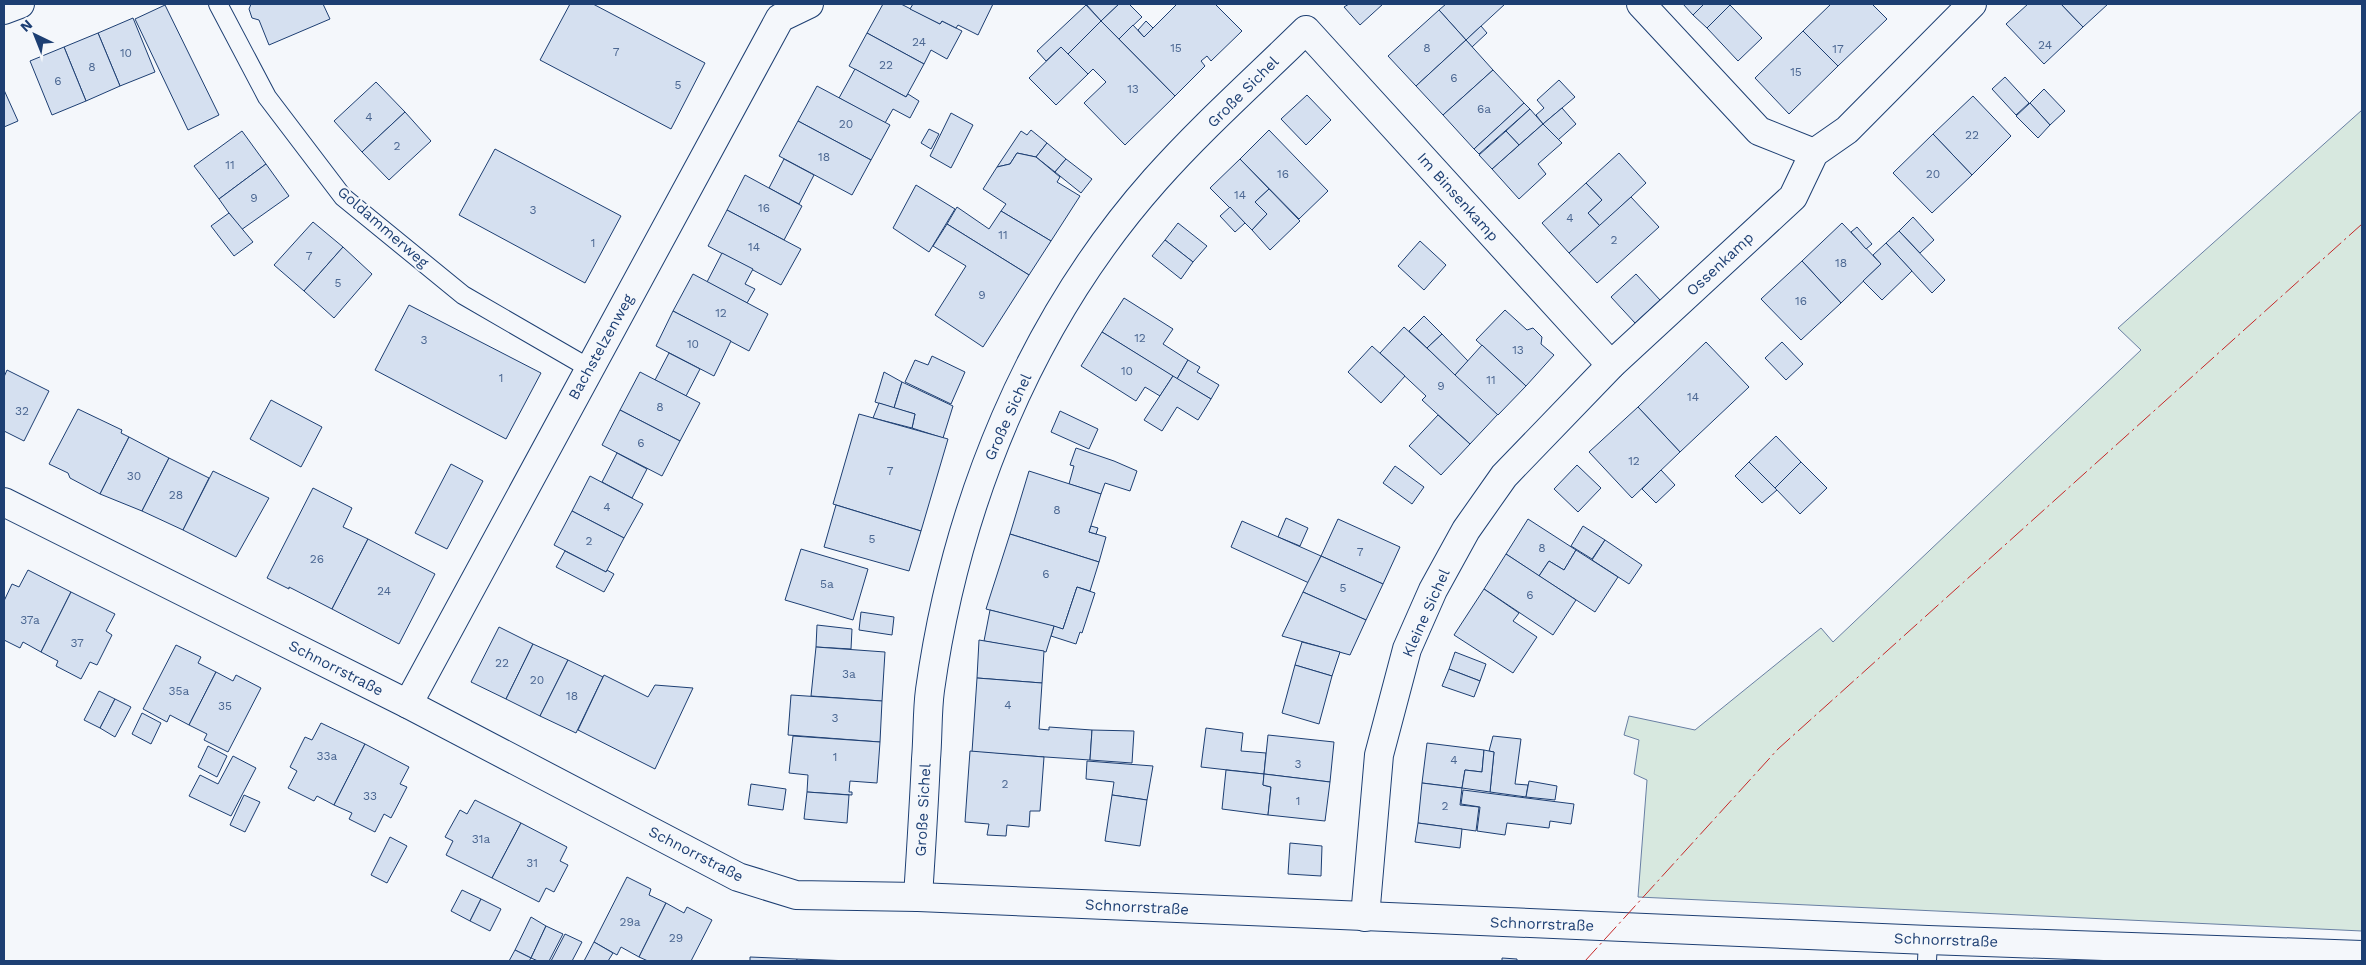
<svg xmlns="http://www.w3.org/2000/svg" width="2366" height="965" viewBox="0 0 2366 965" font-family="'Work Sans',sans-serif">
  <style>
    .green { fill: #d7e8df; stroke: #687fa3 }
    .building { fill: #d5e0f0; stroke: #1d3f73 }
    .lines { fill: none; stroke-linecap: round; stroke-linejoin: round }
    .service-casing { stroke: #1d3f73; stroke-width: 20 }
    .minor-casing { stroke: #1d3f73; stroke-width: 30 }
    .service { stroke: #f4f7fb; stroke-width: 18 }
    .minor { stroke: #f4f7fb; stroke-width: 28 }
    .power { stroke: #c62828; stroke-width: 1; stroke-dasharray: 18 4 2.5 4; stroke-linecap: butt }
    .labels { text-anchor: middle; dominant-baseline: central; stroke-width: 4; stroke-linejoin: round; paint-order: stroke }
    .number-label { font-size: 12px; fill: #4b6792 }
    .street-label { font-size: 15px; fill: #1d3f73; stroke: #f4f7fb }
  </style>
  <rect width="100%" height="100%" fill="#f4f7fb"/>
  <polygon class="green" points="2362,110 2362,931 1638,897 1647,780 1634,774 1639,740 1624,735 1629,716 1695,730 1821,628 1833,642 2141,350 2118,328"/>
  <g class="building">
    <polygon points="251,4 323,4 330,19 269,45 259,20 252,18 249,9"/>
    <polygon points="570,4 593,4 705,63 671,129 540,60"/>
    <polygon points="883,4 901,4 940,24 942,21 962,31 947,59 931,50 924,64 867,33"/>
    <polygon points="913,4 993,4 978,35 958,25 956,28 942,21 940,24 910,9"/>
    <polygon points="1086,4 1119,4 1101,21"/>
    <polygon points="1119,4 1129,4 1142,17 1119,39 1101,21"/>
    <polygon points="1177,4 1215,4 1242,31 1211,61 1207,56 1201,61 1205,66 1175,96 1119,39 1133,25 1144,37"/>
    <polygon points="1349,4 1383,4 1360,25 1344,7"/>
    <polygon points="1446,4 1505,4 1466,40 1439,10"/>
    <polygon points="1683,4 1704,4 1693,15"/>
    <polygon points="1704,4 1729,4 1730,5 1707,28 1693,15"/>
    <polygon points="1831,4 1872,4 1887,19 1838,66 1803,31"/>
    <polygon points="2028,4 2061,4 2083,27 2044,64 2006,24"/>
    <polygon points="2061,4 2108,4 2083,27"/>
    <polygon points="165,5 219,115 188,130 135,19"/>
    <polygon points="1086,5 1101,21 1068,54 1061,47 1046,61 1037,51"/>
    <polygon points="1730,5 1762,38 1738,61 1707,28"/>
    <polygon points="1439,10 1466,40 1416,86 1388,56"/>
    <polygon points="133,18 155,72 120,86 98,33"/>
    <polygon points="1101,21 1175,96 1125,145 1084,103 1106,82 1093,69 1088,74 1068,54"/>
    <polygon points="1146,21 1153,28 1144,37 1138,30"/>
    <polygon points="1481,26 1487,33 1472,47 1466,40"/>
    <polygon points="1803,31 1838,66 1789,114 1755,78"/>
    <polygon points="98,33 120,86 86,101 64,47"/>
    <polygon points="867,33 924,64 906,97 849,66"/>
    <polygon points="1466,40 1493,70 1443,115 1416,86"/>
    <polygon points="64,47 86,101 52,115 30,61"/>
    <polygon points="1061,47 1088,74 1056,105 1029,78"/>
    <polygon points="855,69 906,97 908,94 919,101 910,118 893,109 885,123 839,98"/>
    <polygon points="1493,70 1524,103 1474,149 1443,115"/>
    <polygon points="2005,77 2029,103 2016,115 1992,89"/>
    <polygon points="1559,80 1575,97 1543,124 1536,115 1544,108 1537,100"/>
    <polygon points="376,82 405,112 362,152 334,121"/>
    <polygon points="817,86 890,125 871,160 798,121"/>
    <polygon points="2044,89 2065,111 2050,125 2030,103"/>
    <polygon points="4,90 18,121 4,127"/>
    <polygon points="1307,95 1331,120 1306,145 1281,119"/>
    <polygon points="1973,96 2011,136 1972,175 1933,134"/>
    <polygon points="1524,103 1530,109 1479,154 1474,149"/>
    <polygon points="2030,103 2050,125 2038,138 2016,116"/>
    <polygon points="1562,108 1576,124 1558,140 1543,124"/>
    <polygon points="1530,109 1543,124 1519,145 1506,131"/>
    <polygon points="405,112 431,141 389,180 362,152"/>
    <polygon points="951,113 973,125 951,168 930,156"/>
    <polygon points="798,121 871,160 852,195 779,156"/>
    <polygon points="1543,124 1562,143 1538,164 1546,174 1519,199 1492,169"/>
    <polygon points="929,129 939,134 931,149 921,143"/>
    <polygon points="1031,130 1047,143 1036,157 1017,153 1010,164 997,167 1021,131 1027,135"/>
    <polygon points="1269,130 1328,191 1299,219 1240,159"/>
    <polygon points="242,131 266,164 219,199 194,166"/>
    <polygon points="1506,131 1519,145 1492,169 1479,155"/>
    <polygon points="1933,134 1972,175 1932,213 1893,173"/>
    <polygon points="1047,143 1066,159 1055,172 1036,157"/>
    <polygon points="495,149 621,216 585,283 459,215"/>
    <polygon points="1017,153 1036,157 1060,177 1057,182 1080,196 1051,241 1001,211 1006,204 983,189 997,167 1010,164"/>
    <polygon points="1619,153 1646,183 1600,226 1588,213 1602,200 1586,183"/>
    <polygon points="784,159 814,175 799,204 769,188"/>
    <polygon points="1066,159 1092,179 1081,193 1055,172"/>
    <polygon points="1240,159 1269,189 1255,202 1267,214 1252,230 1210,188"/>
    <polygon points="266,164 289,196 241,230 219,199"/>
    <polygon points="745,175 802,206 784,240 727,210"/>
    <polygon points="1586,183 1602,200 1588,213 1600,226 1569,253 1542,223"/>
    <polygon points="916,185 955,209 929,252 893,228"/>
    <polygon points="1269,189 1300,221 1270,250 1252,230 1267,214 1255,202"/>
    <polygon points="1631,197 1659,227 1597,283 1569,253"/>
    <polygon points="957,207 989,229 1001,211 1051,241 1029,275 947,224"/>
    <polygon points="1230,207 1245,223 1235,232 1220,216"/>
    <polygon points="727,210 801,249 781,285 708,246"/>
    <polygon points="229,213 253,242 234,256 211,226"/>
    <polygon points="1913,217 1934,240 1920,253 1899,231"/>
    <polygon points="313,222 343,247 304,291 274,265"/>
    <polygon points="1178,223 1207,246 1193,262 1165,240"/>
    <polygon points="1842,223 1881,264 1841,303 1802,261"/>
    <polygon points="947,224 1029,275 983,347 935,315 966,266 933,246"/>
    <polygon points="1857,227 1872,244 1866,249 1851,232"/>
    <polygon points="1899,231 1945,280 1932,293 1886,243"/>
    <polygon points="1165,240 1193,262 1181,279 1152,256"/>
    <polygon points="1420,241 1446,265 1424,290 1398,266"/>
    <polygon points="1886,243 1912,271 1882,300 1863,281 1881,264 1873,255"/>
    <polygon points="343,247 372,274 334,318 304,291"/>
    <polygon points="722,253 753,269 745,284 755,289 747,303 707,282"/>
    <polygon points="1802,261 1841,303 1801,340 1761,299"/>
    <polygon points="693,274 768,314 749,351 673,311"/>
    <polygon points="1636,274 1660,300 1635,323 1611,297"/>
    <polygon points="1124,298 1173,329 1163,344 1188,360 1177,379 1102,332"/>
    <polygon points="409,305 541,373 506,439 375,370"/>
    <polygon points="1505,310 1527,330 1533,328 1542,337 1541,344 1554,355 1526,386 1476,340"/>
    <polygon points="673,311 731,341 714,376 656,346"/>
    <polygon points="1424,316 1442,334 1427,348 1409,331"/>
    <polygon points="1404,327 1498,414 1470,444 1422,400 1426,396 1380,353"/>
    <polygon points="1102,332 1173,376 1160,396 1145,387 1136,401 1081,366"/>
    <polygon points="1442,334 1468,361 1455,375 1427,348"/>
    <polygon points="1706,342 1749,387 1680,452 1638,407"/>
    <polygon points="1782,342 1803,364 1786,380 1765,358"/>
    <polygon points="1482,345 1526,386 1498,415 1455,375"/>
    <polygon points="1372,346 1405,376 1381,403 1348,372"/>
    <polygon points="669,353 700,369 686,396 655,380"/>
    <polygon points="932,356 965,372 951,404 905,382 915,360 928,365"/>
    <polygon points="1188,360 1200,367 1197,372 1219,385 1211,399 1177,379"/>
    <polygon points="7,370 49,391 24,441 4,431 4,377"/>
    <polygon points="640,372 700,403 680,441 620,410"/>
    <polygon points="884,372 902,382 894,408 875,402"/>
    <polygon points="1173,376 1211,399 1198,420 1177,407 1162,431 1144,420"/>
    <polygon points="902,382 953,406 943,438 912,428 915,414 894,408"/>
    <polygon points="271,400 322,427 301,467 250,439"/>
    <polygon points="879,403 915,414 912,428 873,418"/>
    <polygon points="1638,407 1680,452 1632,498 1589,452"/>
    <polygon points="78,409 122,430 121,433 129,437 100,494 70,478 68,473 49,464"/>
    <polygon points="620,410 680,441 662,476 602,445"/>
    <polygon points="1060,411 1098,429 1089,449 1051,432"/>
    <polygon points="859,414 948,439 921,531 833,504"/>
    <polygon points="1438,415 1470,444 1441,475 1409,446"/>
    <polygon points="1776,436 1801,462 1775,488 1749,462"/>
    <polygon points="129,437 169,458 142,511 100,494"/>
    <polygon points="1076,448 1114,461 1137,471 1130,491 1105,483 1101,494 1069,484 1074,466 1070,465"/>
    <polygon points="617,453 647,469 632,498 602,482"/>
    <polygon points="169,458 209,478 183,530 142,511"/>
    <polygon points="1749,462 1777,490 1762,503 1735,476"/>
    <polygon points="1801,462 1827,488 1800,514 1775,488"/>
    <polygon points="451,464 483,481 447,549 415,533"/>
    <polygon points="1577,465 1601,488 1578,512 1554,489"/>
    <polygon points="1395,466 1424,487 1412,504 1383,483"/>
    <polygon points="1661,470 1675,485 1656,503 1642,489"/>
    <polygon points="213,471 269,498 236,557 183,530"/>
    <polygon points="1029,471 1101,494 1089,532 1106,537 1099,562 1010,534"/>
    <polygon points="590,476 643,504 624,538 572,511"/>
    <polygon points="313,488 352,508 343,527 368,539 332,609 289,587 289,589 267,578"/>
    <polygon points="836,505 921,531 909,571 824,547"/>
    <polygon points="572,511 624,538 606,572 554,545"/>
    <polygon points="1286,518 1308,528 1300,546 1278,537"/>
    <polygon points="1338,519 1400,547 1383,584 1321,556"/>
    <polygon points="1528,519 1576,550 1564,570 1549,561 1539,576 1506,554"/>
    <polygon points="1242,521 1321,556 1309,583 1231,547"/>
    <polygon points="1091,526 1098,528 1096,534 1089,532"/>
    <polygon points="1583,526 1605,540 1592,559 1571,546"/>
    <polygon points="1010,534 1099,562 1090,591 1077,587 1063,629 986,609"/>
    <polygon points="368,539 435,574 399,644 332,609"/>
    <polygon points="1605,540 1642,565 1629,584 1592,560"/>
    <polygon points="801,549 868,569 853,620 785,600"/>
    <polygon points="1576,550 1618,577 1595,612 1539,576 1549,561 1564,570"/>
    <polygon points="565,551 606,572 607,570 614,574 604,592 556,567"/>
    <polygon points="1506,554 1576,600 1553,635 1484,589"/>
    <polygon points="1321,556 1383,584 1366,620 1303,592"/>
    <polygon points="28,570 71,592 41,652 23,642 20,648 4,640 4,601 12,584 19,587"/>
    <polygon points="1077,587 1095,593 1082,633 1080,632 1076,644 1051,636 1054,626 1063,629"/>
    <polygon points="1484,589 1519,613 1513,621 1537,637 1513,673 1454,635"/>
    <polygon points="71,592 115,614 106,631 112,635 97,665 90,662 81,679 56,666 58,661 41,652"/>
    <polygon points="1303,592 1366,620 1350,655 1282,636"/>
    <polygon points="990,610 1054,626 1046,652 984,641"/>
    <polygon points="861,612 894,617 892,635 859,630"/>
    <polygon points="817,625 852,629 851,649 816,647"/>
    <polygon points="499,627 533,644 506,699 471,682"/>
    <polygon points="979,640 1044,651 1042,683 977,678"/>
    <polygon points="1302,642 1340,652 1332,676 1295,665"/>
    <polygon points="533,644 568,660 540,716 506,699"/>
    <polygon points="176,645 201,657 198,663 216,672 189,725 170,715 167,722 143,709"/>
    <polygon points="816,647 885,652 882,701 811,696"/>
    <polygon points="1455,652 1486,664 1480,681 1449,669"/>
    <polygon points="568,660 603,677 576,733 540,716"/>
    <polygon points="1295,665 1332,676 1319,724 1282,713"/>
    <polygon points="1449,669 1480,681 1474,697 1442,686"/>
    <polygon points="216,672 233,681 236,675 261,688 228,752 204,740 207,734 189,725"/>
    <polygon points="604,675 648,697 655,685 693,688 655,769 578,730"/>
    <polygon points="977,678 1042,683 1039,729 1049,730 1049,727 1092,730 1090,760 972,752"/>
    <polygon points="99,691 115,699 100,728 84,720"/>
    <polygon points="791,695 882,701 880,742 788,735"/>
    <polygon points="115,699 131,707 115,737 100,728"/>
    <polygon points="142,713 161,723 151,744 132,734"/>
    <polygon points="321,723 365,744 334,805 317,796 314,801 288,788 297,771 290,767 305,737 312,740"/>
    <polygon points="1206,728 1243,733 1241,751 1266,753 1264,774 1201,767"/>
    <polygon points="1092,730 1134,731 1132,763 1090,760"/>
    <polygon points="1268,735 1334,742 1330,782 1264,774"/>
    <polygon points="793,736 880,742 877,783 850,781 849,792 852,792 852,795 807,792 808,775 789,773"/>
    <polygon points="1493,736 1521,739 1515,784 1528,785 1526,797 1490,792 1494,752 1489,751"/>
    <polygon points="1427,743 1484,750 1482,772 1465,770 1462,788 1422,783"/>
    <polygon points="365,744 409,767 400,784 407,787 391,818 384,814 375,832 349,819 352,813 334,805"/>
    <polygon points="208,746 227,756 217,777 198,767"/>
    <polygon points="1484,750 1494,752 1490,792 1462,788 1465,770 1482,772"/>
    <polygon points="970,751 1044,757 1040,811 1030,811 1029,827 1007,825 1006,836 987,835 989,824 965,822"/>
    <polygon points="233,756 256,768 231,816 189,796 200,775 218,784"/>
    <polygon points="1087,761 1153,766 1147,800 1112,795 1114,782 1086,779"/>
    <polygon points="1226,770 1264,774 1263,785 1271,787 1268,815 1222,809"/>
    <polygon points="1264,774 1330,782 1325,821 1268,815 1271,787 1263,785"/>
    <polygon points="1529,781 1557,786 1555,800 1526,797"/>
    <polygon points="1422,783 1462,788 1460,805 1479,807 1476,831 1418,823"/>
    <polygon points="751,784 786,789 783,810 748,805"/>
    <polygon points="1463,790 1574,804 1571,824 1550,821 1549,828 1507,823 1505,835 1477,831 1480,807 1461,804"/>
    <polygon points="807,792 849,795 847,823 804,819"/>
    <polygon points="244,795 260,802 245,832 230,825"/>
    <polygon points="1112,795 1147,800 1140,846 1105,841"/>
    <polygon points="475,800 521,823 492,878 446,855 453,841 445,837 460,810 467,814"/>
    <polygon points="521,823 567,847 560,861 568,865 554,892 546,888 539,902 492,878"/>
    <polygon points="1418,823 1462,829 1460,848 1415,842"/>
    <polygon points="390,837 407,846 387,883 371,875"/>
    <polygon points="1290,843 1322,846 1321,876 1288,874"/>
    <polygon points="627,877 651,889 649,895 666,903 639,957 621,947 617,955 594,942"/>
    <polygon points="462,890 481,899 470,921 451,911"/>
    <polygon points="481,899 501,909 490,931 470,921"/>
    <polygon points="666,903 684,913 687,907 712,920 691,961 648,961 639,957"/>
    <polygon points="531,917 546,926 531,958 515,950"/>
    <polygon points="546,926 563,934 549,961 538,961 531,958"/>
    <polygon points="565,934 582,942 572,961 551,961"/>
    <polygon points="594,942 613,953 608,961 584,961"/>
    <polygon points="515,950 531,958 529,961 509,961"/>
    <polygon points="750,957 797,959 797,961 750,961"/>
    <polygon points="1502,958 1517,959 1517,961 1502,961"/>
    <polygon points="797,959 852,961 797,961"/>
  </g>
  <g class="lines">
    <defs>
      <g id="service">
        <polyline points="218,4 267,97 343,197 463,295 589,368"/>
        <polyline points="1927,961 1928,940"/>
      </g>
      <g id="minor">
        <polyline points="1641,4 1759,131 1814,153"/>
        <polyline points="4,10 20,4"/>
        <polyline points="4,502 408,704 738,877 796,895 918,897 1928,940 2362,955"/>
        <polyline points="408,704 780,18 809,4"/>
        <path d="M918 897C921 851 924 805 926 759 928 736 927 712 930 690 956 504 1030 321 1155 180 1202 127 1256 79 1306 30L1611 365"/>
        <polyline points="1365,917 1379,755 1407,649 1433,590 1466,530 1504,476 1611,365 1793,197 1814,153 1847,130 1972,4"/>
      </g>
    </defs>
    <use href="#service" class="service-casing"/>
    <use href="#minor" class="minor-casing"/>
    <use href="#service" class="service"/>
    <use href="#minor" class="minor"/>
    <polyline class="power" points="1585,961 1778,749 2362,224"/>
  </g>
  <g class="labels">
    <g class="number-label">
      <text x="919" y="42">24</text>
      <text x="2045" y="45">24</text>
      <text x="1176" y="48">15</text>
      <text x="1427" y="48">8</text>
      <text x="1838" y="49">17</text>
      <text x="616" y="52">7</text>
      <text x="126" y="53">10</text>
      <text x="886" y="65">22</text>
      <text x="92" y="67">8</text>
      <text x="1796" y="72">15</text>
      <text x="1454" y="78">6</text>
      <text x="58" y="81">6</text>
      <text x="678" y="85">5</text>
      <text x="1133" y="89">13</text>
      <text x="1484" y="109">6a</text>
      <text x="369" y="117">4</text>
      <text x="846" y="124">20</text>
      <text x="1972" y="135">22</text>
      <text x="397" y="146">2</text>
      <text x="824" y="157">18</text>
      <text x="230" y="165">11</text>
      <text x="1283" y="174">16</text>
      <text x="1933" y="174">20</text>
      <text x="1240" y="195">14</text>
      <text x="254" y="198">9</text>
      <text x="764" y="208">16</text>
      <text x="533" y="210">3</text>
      <text x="1570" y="218">4</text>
      <text x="1003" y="235">11</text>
      <text x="1614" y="240">2</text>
      <text x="593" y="243">1</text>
      <text x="754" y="247">14</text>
      <text x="309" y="256">7</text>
      <text x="1841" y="263">18</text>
      <text x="338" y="283">5</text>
      <text x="982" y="295">9</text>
      <text x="1801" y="301">16</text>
      <text x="721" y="313">12</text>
      <text x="1140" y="338">12</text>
      <text x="424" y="340">3</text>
      <text x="693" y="344">10</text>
      <text x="1518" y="350">13</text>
      <text x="1127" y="371">10</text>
      <text x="501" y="378">1</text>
      <text x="1491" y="380">11</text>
      <text x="1441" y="386">9</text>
      <text x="1693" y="397">14</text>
      <text x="660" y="407">8</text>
      <text x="22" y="411">32</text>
      <text x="641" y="443">6</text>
      <text x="1634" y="461">12</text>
      <text x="890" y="471">7</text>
      <text x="134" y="476">30</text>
      <text x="176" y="495">28</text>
      <text x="607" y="507">4</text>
      <text x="1057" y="510">8</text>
      <text x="872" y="539">5</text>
      <text x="589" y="541">2</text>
      <text x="1542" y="548">8</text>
      <text x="1360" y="552">7</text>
      <text x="317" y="559">26</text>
      <text x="1046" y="574">6</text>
      <text x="827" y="584">5a</text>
      <text x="1343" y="588">5</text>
      <text x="384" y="591">24</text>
      <text x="1530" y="595">6</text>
      <text x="30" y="620">37a</text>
      <text x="77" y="643">37</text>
      <text x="502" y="663">22</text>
      <text x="849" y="674">3a</text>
      <text x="537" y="680">20</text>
      <text x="179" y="691">35a</text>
      <text x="572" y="696">18</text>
      <text x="1008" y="705">4</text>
      <text x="225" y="706">35</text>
      <text x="835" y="718">3</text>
      <text x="327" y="756">33a</text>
      <text x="835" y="757">1</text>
      <text x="1454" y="760">4</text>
      <text x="1298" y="764">3</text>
      <text x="1005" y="784">2</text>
      <text x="370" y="796">33</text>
      <text x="1298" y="801">1</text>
      <text x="1445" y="806">2</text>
      <text x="481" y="839">31a</text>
      <text x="532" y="863">31</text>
      <text x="630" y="922">29a</text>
      <text x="676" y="938">29</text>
    </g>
    <g class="street-label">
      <text transform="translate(1243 92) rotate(-45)">Große Sichel</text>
      <text transform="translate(1458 197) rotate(48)">Im Binsenkamp</text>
      <text transform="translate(383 227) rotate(41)">Goldammerweg</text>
      <text transform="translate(1720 264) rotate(-43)">Ossenkamp</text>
      <text transform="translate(601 347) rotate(-61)">Bachstelzenweg</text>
      <text transform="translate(1008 417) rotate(-66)">Große Sichel</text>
      <text transform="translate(1426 613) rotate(-66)">Kleine Sichel</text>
      <text transform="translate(336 668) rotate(27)">Schnorrstraße</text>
      <text transform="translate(923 810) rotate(-87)">Große Sichel</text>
      <text transform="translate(696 854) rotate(27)">Schnorrstraße</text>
      <text transform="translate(1137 907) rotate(3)">Schnorrstraße</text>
      <text transform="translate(1542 924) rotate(2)">Schnorrstraße</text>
      <text transform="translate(1946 940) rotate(2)">Schnorrstraße</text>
    </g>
  </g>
  <rect width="2366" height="965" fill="none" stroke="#1d3f73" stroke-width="10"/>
  <g transform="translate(35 35) rotate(317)" stroke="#f4f7fb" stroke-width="4" paint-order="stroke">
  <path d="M0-4L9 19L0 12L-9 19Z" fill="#1d3f73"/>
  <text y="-8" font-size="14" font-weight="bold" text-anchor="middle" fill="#1d3f73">N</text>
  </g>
</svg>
